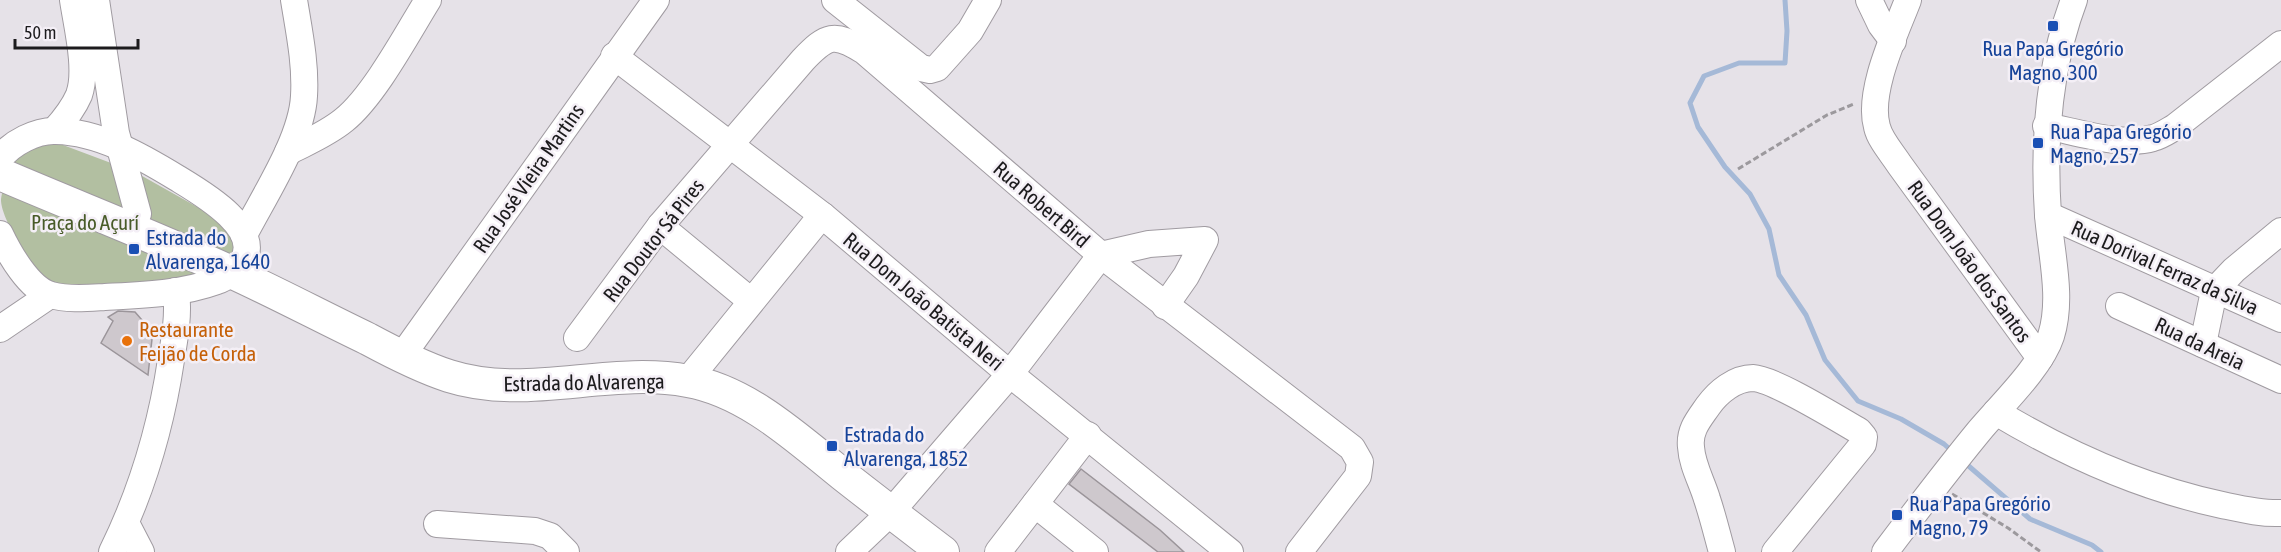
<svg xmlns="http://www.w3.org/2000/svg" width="2281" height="552" viewBox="0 0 2281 552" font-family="'Asap Condensed',sans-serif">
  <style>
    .green { fill: #b2bfa1 }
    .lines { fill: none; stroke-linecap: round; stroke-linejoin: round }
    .stream { stroke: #a5b9d7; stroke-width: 5 }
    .building { fill: #cec8cd; stroke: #9b959a; stroke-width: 1.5 }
    .minor-casing { stroke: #a09ba1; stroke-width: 28 }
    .major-casing { stroke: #a09ba1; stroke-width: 34 }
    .path { stroke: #9c999d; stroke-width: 3; stroke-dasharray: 6 3; stroke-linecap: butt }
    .minor { stroke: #fff; stroke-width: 26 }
    .major { stroke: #fff; stroke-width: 32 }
    .transit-dot { fill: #1a4fb4; stroke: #f4eff6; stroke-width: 2 }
    .food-dot { fill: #e8710a; stroke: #f4eff6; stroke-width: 2 }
    .labels { text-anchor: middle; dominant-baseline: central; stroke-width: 5; stroke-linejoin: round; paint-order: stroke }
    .transit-label { font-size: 21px; fill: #164399; stroke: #f4eff6; text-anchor: start }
    .street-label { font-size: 21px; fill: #1c1b1d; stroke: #f4eff6 }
    .park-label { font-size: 21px; fill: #485b28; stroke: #f4eff6 }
    .food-label { font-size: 21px; fill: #c56008; stroke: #f4eff6; text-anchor: start }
  </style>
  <rect width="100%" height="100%" fill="#e6e2e8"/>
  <path class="green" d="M43 143 63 145 135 172 224 222 236 248 226 261 183 285 56 292C39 274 3 226 1 201 1 191 12 163 15 152Z"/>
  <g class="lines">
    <g class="stream">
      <polyline points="1785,0 1787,31 1785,63 1739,63 1704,76 1690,103 1698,127 1725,167 1750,194 1769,229 1779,275 1806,315 1825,360 1858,401 1901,419 1944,444 1953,452"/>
      <polyline points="1964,462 2030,519 2092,545 2101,552"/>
    </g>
  </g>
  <g class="building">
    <polygon points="118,311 135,312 149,328 152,339 148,375 101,343 113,321 108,317"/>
    <polygon points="1081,469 1160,530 1184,552 1158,552 1069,484"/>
  </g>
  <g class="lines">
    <defs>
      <g id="minor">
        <polyline points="96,0 116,133 138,214"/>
        <polyline points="835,0 921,68 930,70 937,68 970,31 988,0"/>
        <polyline points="1869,0 1881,25 1893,41"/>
        <path d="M1908 0C1895 34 1867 92 1877 127 1880 140 1892 153 1899 164L2040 358"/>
        <polyline points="614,56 822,215 1010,374 1230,552"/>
        <path d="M2046 126C2077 132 2123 147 2153 138 2161 136 2168 131 2175 127L2281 44"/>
        <path d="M54 131C64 120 73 109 79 95 88 70 77 27 73 0"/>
        <path d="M288 152C307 142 327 134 344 120 374 96 407 34 428 0"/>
        <path d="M0 158C12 143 36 130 56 131 99 132 141 156 177 178 200 192 265 229 242 262 236 270 226 278 217 281 181 294 143 295 105 297 88 298 67 300 51 295 29 289 9 253 0 234"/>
        <polyline points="2048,215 2281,319"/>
        <polyline points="660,226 751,301"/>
        <path d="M244 235C264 196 302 139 304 96 306 64 299 31 294 0"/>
        <polyline points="2119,306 2281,380"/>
        <polyline points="0,329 50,295"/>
        <path d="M577 338 660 226 803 60C827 35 834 32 864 51L1101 255 1352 448 1360 462 1358 476 1299 552"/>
        <polyline points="2203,344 2214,291 2234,270 2281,231"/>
        <polyline points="402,356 656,0"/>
        <polyline points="688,380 822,215"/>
        <path d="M1996 412C2066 454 2142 488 2222 505 2241 509 2262 514 2281 513"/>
        <polyline points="1035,504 1095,552"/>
        <polyline points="126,523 141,552"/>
        <polyline points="437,524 535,531 550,536 566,552"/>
        <path d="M112 552C142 491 161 427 171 360 175 337 179 314 176 291"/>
        <polyline points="849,552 891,512 1010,374 1101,255 1149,244 1205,240 1186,276 1165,306"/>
        <polyline points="998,552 1088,435"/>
        <path d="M1722 552C1717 534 1713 517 1707 499 1702 482 1692 465 1691 447 1689 430 1699 419 1708 406 1718 392 1735 378 1753 378 1774 379 1838 419 1859 431L1864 437 1863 444 1775 552"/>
        <path d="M1885 552C1916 511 1947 470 1980 430 2001 405 2041 367 2051 336 2063 298 2051 254 2048 215 2043 141 2048 69 2074 0"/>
      </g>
      <path id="major" d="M0 174C77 207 155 237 231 272 277 293 322 317 368 339 394 353 421 367 449 376 527 401 609 366 688 381 747 391 798 439 843 475 876 501 909 526 943 552"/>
    </defs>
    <use href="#minor" class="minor-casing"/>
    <use href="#major" class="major-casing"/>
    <g class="path">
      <polyline points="1738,169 1827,115 1854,104"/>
      <polyline points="1952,494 2008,528 2041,552"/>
    </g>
    <use href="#minor" class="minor"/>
    <use href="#major" class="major"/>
  </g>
  <g class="transit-dot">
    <rect x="2047" y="20" width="12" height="12" rx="3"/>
    <rect x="2032" y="137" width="12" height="12" rx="3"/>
    <rect x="128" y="243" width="12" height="12" rx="3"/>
    <rect x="826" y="440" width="12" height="12" rx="3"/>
    <rect x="1891" y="509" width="12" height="12" rx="3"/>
  </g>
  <circle class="food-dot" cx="127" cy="341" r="6"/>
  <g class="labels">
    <g class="transit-label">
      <text x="2053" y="48" text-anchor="middle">Rua Papa Gregório<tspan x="2053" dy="24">Magno, 300</tspan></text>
      <text x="2050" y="131">Rua Papa Gregório<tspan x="2050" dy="24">Magno, 257</tspan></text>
      <text x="146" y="237">Estrada do<tspan x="146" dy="24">Alvarenga, 1640</tspan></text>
      <text x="844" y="434">Estrada do<tspan x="844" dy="24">Alvarenga, 1852</tspan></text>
      <text x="1909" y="503">Rua Papa Gregório<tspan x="1909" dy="24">Magno, 79</tspan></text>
    </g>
    <g class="street-label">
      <text transform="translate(528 178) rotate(-55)">Rua José Vieira Martins</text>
      <text transform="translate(1042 204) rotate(41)">Rua Robert Bird</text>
      <text transform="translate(653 240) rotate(-52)">Rua Doutor Sá Pires</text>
      <text transform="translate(1970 261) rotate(54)">Rua Dom João dos Santos</text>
      <text transform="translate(2165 267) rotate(24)">Rua Dorival Ferraz da Silva</text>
      <text transform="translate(924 301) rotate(40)">Rua Dom João Batista Neri</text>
      <text transform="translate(2200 343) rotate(25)">Rua da Areia</text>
      <text transform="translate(584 382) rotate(-1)">Estrada do Alvarenga</text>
    </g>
    <g class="park-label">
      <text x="85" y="222">Praça do Açurí</text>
    </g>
    <g class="food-label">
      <text x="139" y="329">Restaurante<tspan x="139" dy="24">Feijão de Corda</tspan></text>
    </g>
  </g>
  <path d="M15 39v9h123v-9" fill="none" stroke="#1c1b1d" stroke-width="3"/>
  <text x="24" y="39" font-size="18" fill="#1c1b1d" stroke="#f4eff6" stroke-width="4.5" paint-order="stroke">50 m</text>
</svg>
